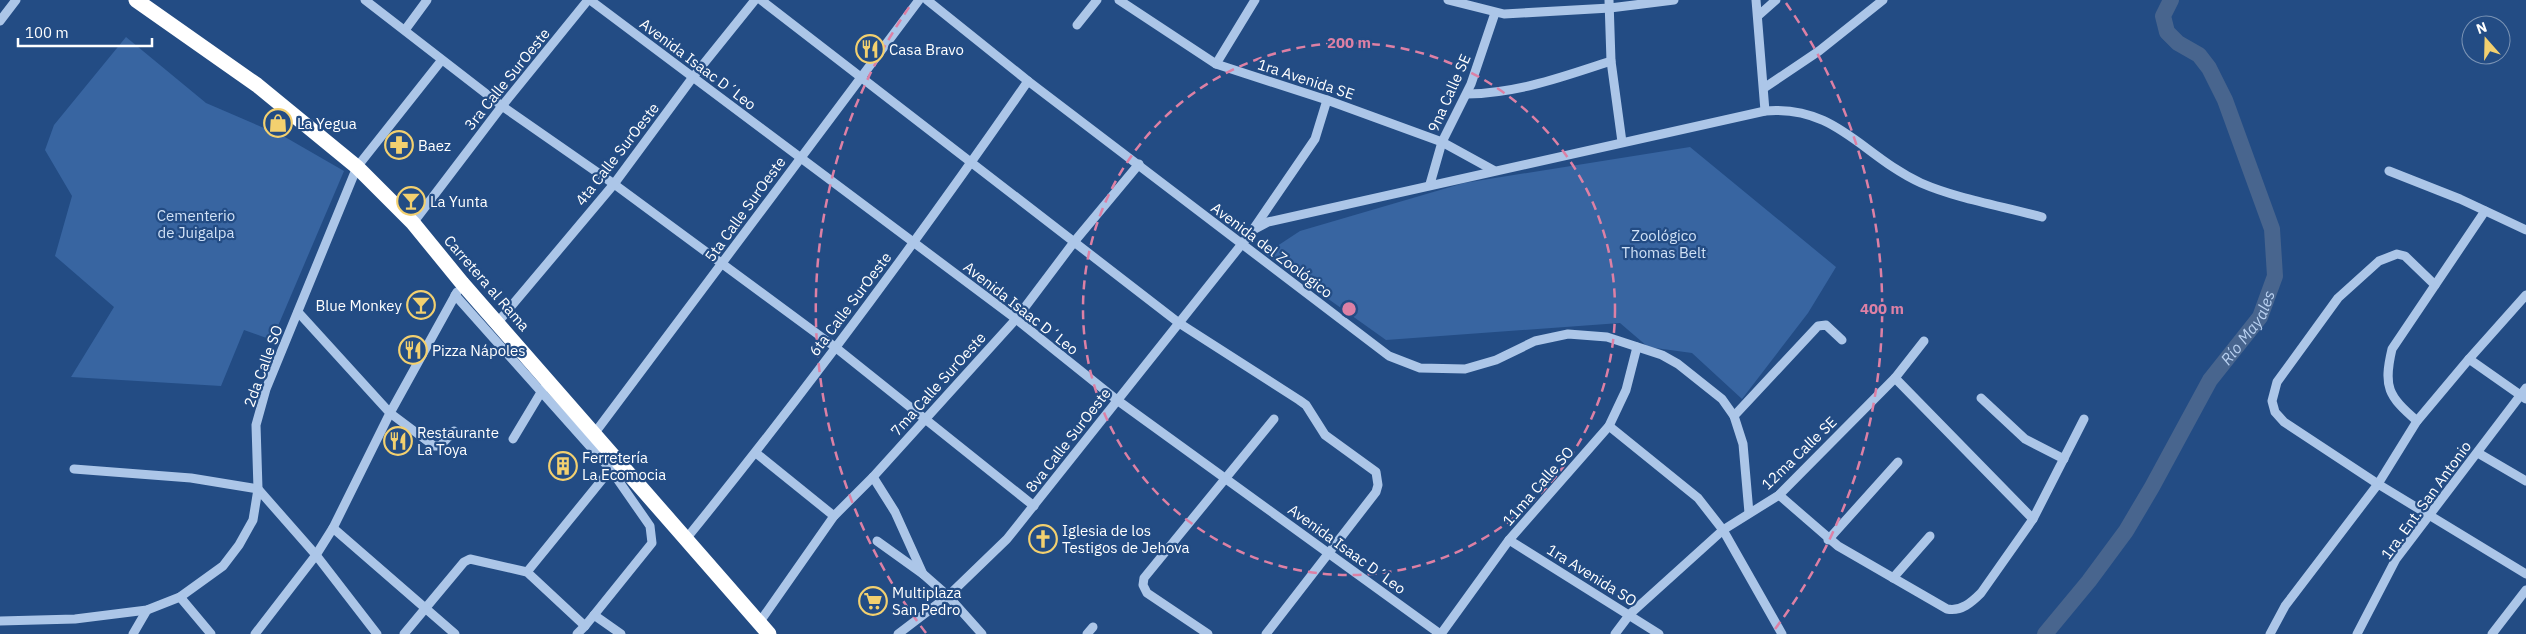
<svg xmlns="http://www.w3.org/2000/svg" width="2526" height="634" viewBox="0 0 2526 634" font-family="'IBM Plex Sans',sans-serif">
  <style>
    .green { fill: #3865a1 }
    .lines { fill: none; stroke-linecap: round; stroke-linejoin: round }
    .river { stroke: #48658e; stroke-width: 16 }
    .minor { stroke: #acc6e8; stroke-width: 9 }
    .highway { stroke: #fff; stroke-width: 15 }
    .ring { fill: none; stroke: #dd80a5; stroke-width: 2.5; stroke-dasharray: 9 6 }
    .labels { text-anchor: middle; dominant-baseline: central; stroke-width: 4.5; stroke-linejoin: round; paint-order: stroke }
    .poi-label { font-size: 15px; fill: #fff; stroke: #234c84; text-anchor: start }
    .street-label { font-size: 15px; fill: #fff; stroke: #234c84 }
    .park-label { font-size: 15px; fill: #d0e1f6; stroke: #234c84 }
    .water-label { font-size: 16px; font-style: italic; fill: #b8d0f0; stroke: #234c84 }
    .centre { fill: #dd80a5; stroke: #234c84; stroke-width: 2.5 }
    .ring-label { font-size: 15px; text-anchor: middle; font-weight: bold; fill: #dd80a5; stroke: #234c84; stroke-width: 4.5; stroke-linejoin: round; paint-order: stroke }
  </style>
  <rect width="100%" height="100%" fill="#234c84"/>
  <g class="green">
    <polygon points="126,37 206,103 285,137 344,171 272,340 244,330 221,386 71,377 114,307 55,256 72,196 45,150 54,125"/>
    <polygon points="1690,147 1836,267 1808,313 1742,399 1692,353 1648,347 1620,323 1386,340 1265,254 1300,231 1464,183"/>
  </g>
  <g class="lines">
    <path class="river" id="s1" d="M2045 634 2089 581 2126 531 2152 487 2210 380 2260 317 2275 276 2272 229 2225 100 2209 68 2199 55 2178 43 2167 32 2163 16 2171 0"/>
    <g class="minor">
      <polyline points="365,0 502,106 614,184 835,347 1034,506"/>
      <polyline points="590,0 1016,319 1117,400 1440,634"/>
      <polyline points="761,0 1179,323 1299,400 1306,405 1325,435 1376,472 1378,485 1376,492 1266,634"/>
      <polyline points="927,0 1028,81 1389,356 1420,368 1465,369 1496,360 1535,341 1568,334 1607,337 1662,355 1678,364 1722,399 1734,416 1743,444 1749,513"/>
      <polyline points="1119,0 1216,64 1327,100 1442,142 1493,170"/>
      <polyline points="1448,0 1504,14 1610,8 1674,0"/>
      <polyline points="1609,0 1611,61 1622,142"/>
      <polyline points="1756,0 1765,111"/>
      <polyline points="1759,15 1776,0"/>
      <polyline points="0,21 16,0"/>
      <polyline points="1077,25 1097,0"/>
      <polyline points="405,30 427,0"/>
      <polyline points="1216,64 1255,0"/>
      <polyline points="1764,88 1819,51 1883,0"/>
      <path d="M1467 94C1519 93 1562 77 1611 61"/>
      <polyline points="2389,171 2460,199 2526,230"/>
      <polyline points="1430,184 1442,142 1471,84 1495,13"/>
      <polyline points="413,223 502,106 588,0"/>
      <polyline points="1254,228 1315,139 1327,100"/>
      <polyline points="2435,285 2405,256 2397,254 2379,261 2338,298 2277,382 2272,401 2275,412 2284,422 2378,484 2417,421 2469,359 2526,399"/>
      <polyline points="455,295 611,470 650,526 652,543 594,615"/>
      <polyline points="498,322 614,184 693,77 755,0"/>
      <polyline points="2469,359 2526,295"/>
      <polyline points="1895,378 2033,519"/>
      <polyline points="1981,398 2025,439 2064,459"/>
      <polyline points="1734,416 1818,326 1826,325 1842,340"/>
      <path d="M2417 421C2388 396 2383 387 2392 349L2485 211"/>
      <polyline points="1609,426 1698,498 1723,530 1782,634"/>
      <polyline points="454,431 440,446 434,446 390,413 457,292"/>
      <polyline points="594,434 919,0"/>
      <polyline points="513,439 543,389"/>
      <polyline points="756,453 834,516"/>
      <polyline points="2478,453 2526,481"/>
      <polyline points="74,469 191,478 258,489 316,555 377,634"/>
      <polyline points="873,477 895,512 923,574 948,596 982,634"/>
      <path d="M1779 495 1838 546 1947 609C1961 612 1972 602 1981 593L2033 519 2084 419"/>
      <polyline points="333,528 455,634"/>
      <path d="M686 539C806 391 920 237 1028 81"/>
      <polyline points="1509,540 1659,634"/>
      <polyline points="1828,540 1898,462"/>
      <polyline points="877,541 923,574"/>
      <polyline points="527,572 614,465"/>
      <polyline points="1893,578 1930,536"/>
      <polyline points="180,597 211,634"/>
      <polyline points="0,621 75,619 147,610 180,597 223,566 239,545 253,520 258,489 256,425 266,389 357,167 441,61"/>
      <polyline points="759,623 834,516 873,477 1016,319 1074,242 1139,164"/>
      <polyline points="133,634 147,610"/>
      <polyline points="255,634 316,555 333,528 390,413 298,312"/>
      <polyline points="404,634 464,562 470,559 527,572 585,626 594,615 621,634"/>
      <polyline points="577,634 585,626"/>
      <path d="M898 634 948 596 1007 539 1253 230 1268 222 1765 111C1837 105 1862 156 1921 183 1958 199 2002 206 2042 217"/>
      <polyline points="1087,634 1093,627"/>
      <polyline points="1208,634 1147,593 1143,585 1144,578 1274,419"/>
      <polyline points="1441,634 1509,540 1609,426 1626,390 1637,347"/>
      <polyline points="1615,634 1630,614 1723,530 1779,495 1895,378 1924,341"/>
      <polyline points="2270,634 2285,606 2378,484 2526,574"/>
      <polyline points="2357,634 2396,559 2526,388"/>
      <polyline points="2492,634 2526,590"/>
    </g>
    <polyline class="highway" points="136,0 257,85 357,167 413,223 462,283 769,634"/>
  </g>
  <g class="ring">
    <circle cx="1349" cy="309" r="266"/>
    <path d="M926 633A533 533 0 0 1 912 3M1786 3A533 533 0 0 1 1772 633"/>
  </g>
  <defs>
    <symbol id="restaurant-ring" viewBox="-11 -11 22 22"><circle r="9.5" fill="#234c84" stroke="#f3d06f" stroke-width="1.5"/><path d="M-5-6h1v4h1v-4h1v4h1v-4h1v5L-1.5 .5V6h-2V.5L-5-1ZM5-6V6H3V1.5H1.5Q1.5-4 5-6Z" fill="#f3d06f"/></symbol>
    <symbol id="shop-ring" viewBox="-11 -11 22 22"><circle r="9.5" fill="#234c84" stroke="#f3d06f" stroke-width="1.5"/><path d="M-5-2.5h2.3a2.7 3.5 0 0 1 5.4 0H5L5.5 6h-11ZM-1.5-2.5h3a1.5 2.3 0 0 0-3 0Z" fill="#f3d06f"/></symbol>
    <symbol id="pharmacy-ring" viewBox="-11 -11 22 22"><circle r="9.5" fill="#234c84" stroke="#f3d06f" stroke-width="1.5"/><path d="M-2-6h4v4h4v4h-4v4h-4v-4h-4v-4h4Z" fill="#f3d06f"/></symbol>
    <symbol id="bar-ring" viewBox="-11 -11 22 22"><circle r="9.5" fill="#234c84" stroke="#f3d06f" stroke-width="1.5"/><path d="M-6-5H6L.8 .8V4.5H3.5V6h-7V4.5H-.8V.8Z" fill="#f3d06f"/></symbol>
    <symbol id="building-ring" viewBox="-11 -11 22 22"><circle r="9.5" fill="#234c84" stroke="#f3d06f" stroke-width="1.5"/><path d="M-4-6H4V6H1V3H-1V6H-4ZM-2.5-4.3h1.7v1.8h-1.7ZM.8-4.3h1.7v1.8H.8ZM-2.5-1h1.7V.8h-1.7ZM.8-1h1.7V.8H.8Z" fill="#f3d06f"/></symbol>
    <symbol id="church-ring" viewBox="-11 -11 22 22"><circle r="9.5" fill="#234c84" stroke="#f3d06f" stroke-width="1.5"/><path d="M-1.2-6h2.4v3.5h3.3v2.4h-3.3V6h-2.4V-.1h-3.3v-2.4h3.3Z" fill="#f3d06f"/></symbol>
    <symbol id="supermarket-ring" viewBox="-11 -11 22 22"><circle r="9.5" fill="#234c84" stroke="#f3d06f" stroke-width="1.5"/><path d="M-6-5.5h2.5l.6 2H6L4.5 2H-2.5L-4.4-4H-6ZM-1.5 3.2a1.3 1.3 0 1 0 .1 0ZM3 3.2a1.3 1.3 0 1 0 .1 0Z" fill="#f3d06f"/></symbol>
  </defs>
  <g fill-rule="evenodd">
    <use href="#restaurant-ring" x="854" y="33" width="32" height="32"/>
    <use href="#shop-ring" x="262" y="107" width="32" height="32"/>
    <use href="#pharmacy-ring" x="383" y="129" width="32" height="32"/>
    <use href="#bar-ring" x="395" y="185" width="32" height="32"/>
    <use href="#bar-ring" x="405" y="289" width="32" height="32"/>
    <use href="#restaurant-ring" x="397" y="334" width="32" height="32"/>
    <use href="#restaurant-ring" x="382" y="425" width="32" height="32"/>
    <use href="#building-ring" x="547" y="450" width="32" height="32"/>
    <use href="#church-ring" x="1027" y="523" width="32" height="32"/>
    <use href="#supermarket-ring" x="857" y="585" width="32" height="32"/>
  </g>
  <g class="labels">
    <g class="poi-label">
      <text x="889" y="49">Casa Bravo</text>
      <text x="297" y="123">La Yegua</text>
      <text x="418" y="145">Baez</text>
      <text x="430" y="201">La Yunta</text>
      <text x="402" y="305" text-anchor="end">Blue Monkey</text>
      <text x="432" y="350">Pizza Nápoles</text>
      <text x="417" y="432">Restaurante<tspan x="417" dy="17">La Toya</tspan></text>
      <text x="582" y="457">Ferretería<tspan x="582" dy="17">La Ecomocia</tspan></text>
      <text x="1062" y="530">Iglesia de los<tspan x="1062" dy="17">Testigos de Jehova</tspan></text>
      <text x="892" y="592">Multiplaza<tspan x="892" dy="17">San Pedro</tspan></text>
    </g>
    <g class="street-label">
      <text transform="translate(698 64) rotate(37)">Avenida Isaac D´Leo</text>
      <text transform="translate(507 79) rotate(-51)">3ra Calle SurOeste</text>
      <text transform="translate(1306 79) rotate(18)">1ra Avenida SE</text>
      <text transform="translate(1449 93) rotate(-66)">9na Calle SE</text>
      <text transform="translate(617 154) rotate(-52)">4ta Calle SurOeste</text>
      <text transform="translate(745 209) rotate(-54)">5ta Calle SurOeste</text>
      <text transform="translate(1272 250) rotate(37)">Avenida del Zoológico</text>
      <text transform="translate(487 283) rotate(49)">Carretera al Rama</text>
      <text transform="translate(850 304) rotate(-53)">6ta Calle SurOeste</text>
      <text transform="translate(1021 308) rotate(38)">Avenida Isaac D´Leo</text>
      <text transform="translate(263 366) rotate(-70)">2da Calle SO</text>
      <text transform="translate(938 384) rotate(-48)">7ma Calle SurOeste</text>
      <text transform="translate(1068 440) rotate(-52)">8va Calle SurOeste</text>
      <text transform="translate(1799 453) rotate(-44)">12ma Calle SE</text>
      <text transform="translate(1538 486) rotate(-49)">11ma Calle SO</text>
      <text transform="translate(2426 500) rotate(-54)">1ra. Ent. San Antonio</text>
      <text transform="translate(1347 549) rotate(36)">Avenida Isaac D´Leo</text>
      <text transform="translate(1592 575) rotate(32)">1ra Avenida SO</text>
    </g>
    <g class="park-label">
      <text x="196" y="215">Cementerio<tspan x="196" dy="17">de Juigalpa</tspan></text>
      <text x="1664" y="235">Zoológico<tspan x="1664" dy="17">Thomas Belt</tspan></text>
    </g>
    <g class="water-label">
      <text stroke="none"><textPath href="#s1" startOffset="369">Río Mayales</textPath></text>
    </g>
  </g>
  <circle cx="1349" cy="309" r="8" class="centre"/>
  <g class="ring-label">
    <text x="1349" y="48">200 m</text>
    <text x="1882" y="314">400 m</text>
  </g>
  <g transform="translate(2486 40) rotate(340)"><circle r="24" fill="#234c84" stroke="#7b94b5"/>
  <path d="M0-4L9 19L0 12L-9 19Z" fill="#f3d06f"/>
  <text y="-8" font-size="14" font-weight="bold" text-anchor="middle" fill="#ffffff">N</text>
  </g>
  <path d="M18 38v8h134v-8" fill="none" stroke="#ffffff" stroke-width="2.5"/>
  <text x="25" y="38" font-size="15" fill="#ffffff" stroke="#234c84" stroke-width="4" paint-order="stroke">100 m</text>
</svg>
